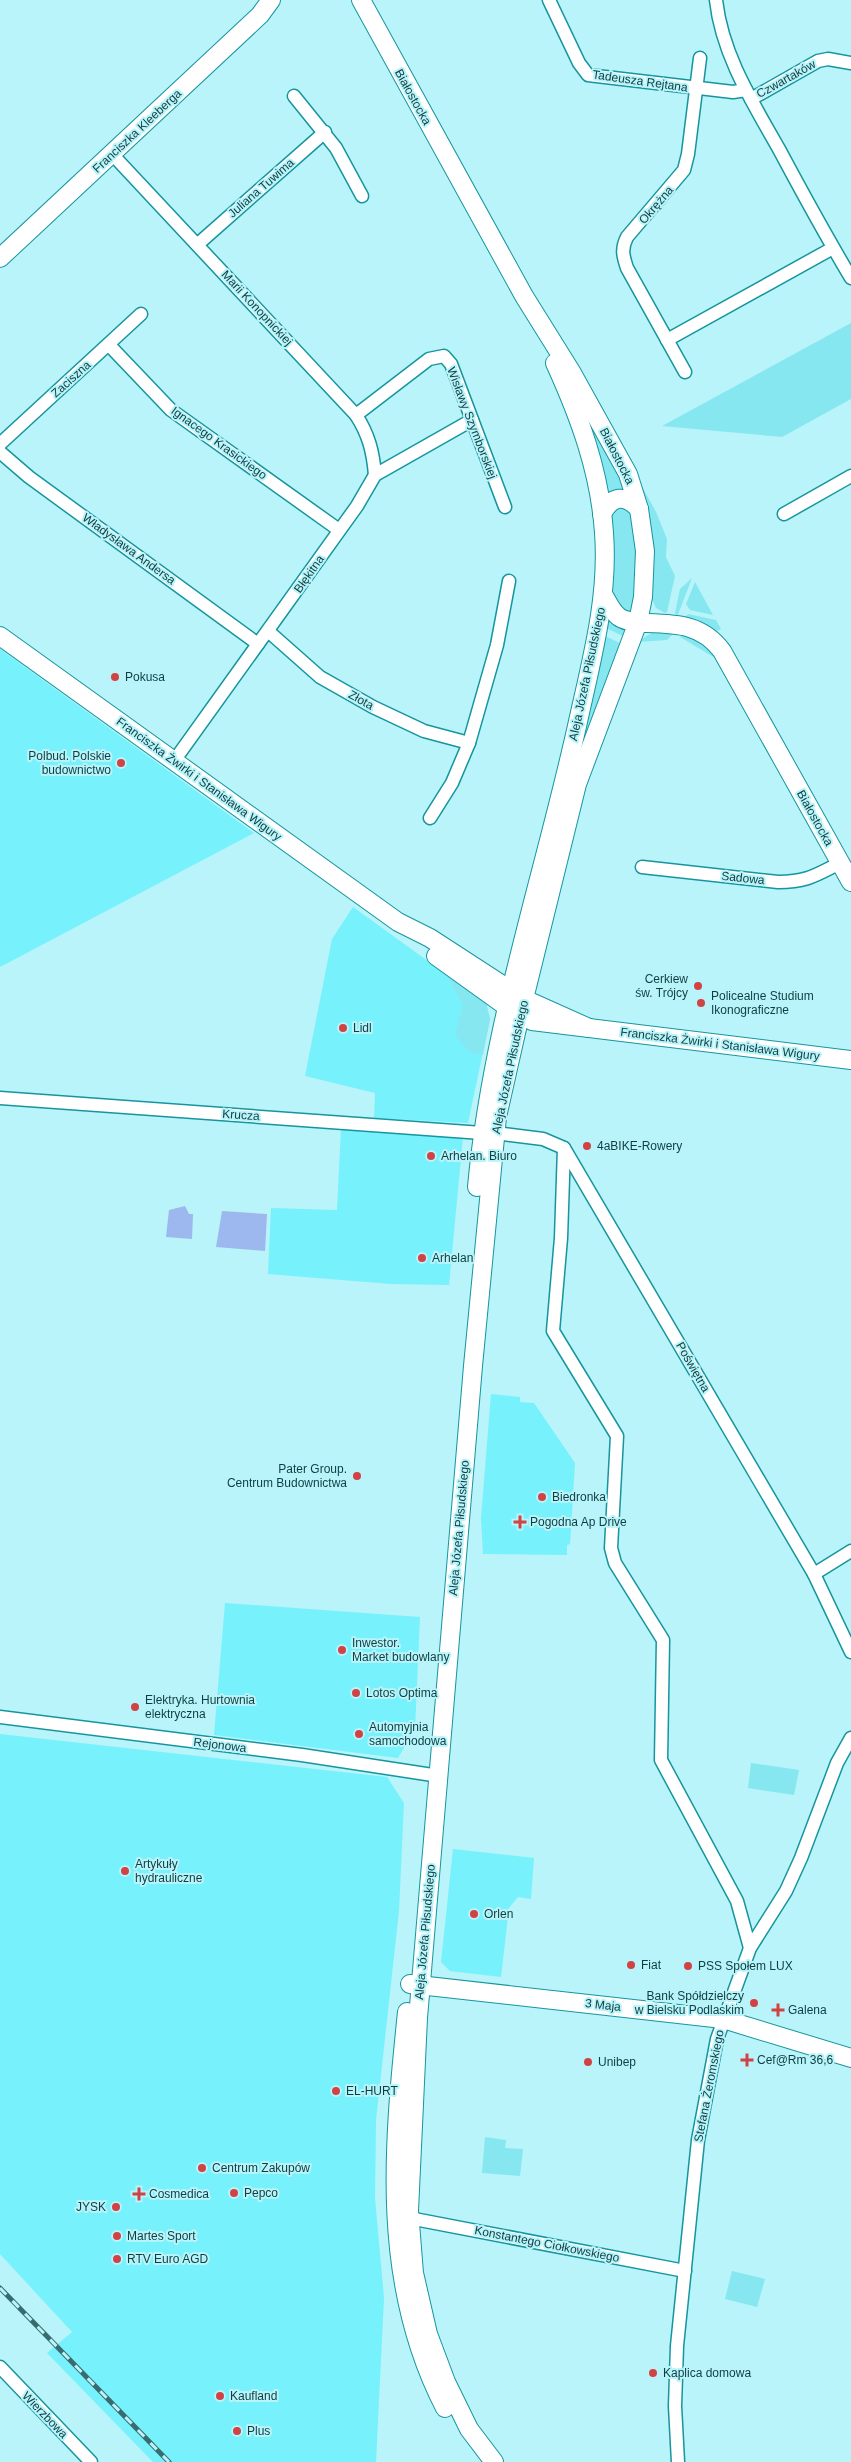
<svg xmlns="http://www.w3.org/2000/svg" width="851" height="2462" viewBox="0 0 851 2462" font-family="Helvetica,sans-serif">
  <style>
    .built { fill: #77f1fc }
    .green { fill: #86e7f0 }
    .water { fill: #9cb8ee }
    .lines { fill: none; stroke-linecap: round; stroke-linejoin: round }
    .street-casing { stroke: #16959f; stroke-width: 15 }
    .secondary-casing { stroke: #16959f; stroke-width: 20 }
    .street { stroke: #fff; stroke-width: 12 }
    .secondary { stroke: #fff; stroke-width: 18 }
    .rail-casing { stroke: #396c70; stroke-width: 5 }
    .rail { stroke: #b8f4f9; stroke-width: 3; stroke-dasharray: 9; stroke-linecap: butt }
    .poi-dot { fill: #d14245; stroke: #b8f4f9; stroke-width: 2 }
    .labels { text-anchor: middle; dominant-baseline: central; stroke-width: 4; stroke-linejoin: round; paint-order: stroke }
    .street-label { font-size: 12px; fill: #0e3e42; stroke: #b8f4f9 }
    .poi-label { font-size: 12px; fill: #0e3e42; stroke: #b8f4f9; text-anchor: start }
  </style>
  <rect width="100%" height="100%" fill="#b8f4f9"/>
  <g class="built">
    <polygon points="0,649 254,833 0,967"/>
    <polygon points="353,907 486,1003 490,1019 468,1123 374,1118 375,1093 305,1076 332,939"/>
    <polygon points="341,1129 463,1137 449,1285 391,1284 268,1274 271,1208 337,1210"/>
    <polygon points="491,1394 520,1397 520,1402 534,1403 575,1463 570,1544 567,1545 567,1555 483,1554 481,1518"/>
    <polygon points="225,1603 420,1617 415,1729 398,1758 214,1735"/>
    <polygon points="0,1734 387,1777 404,1803 399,1911 376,2120 375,2198 384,2298 376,2462 153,2462 47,2353 72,2332 0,2254"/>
    <polygon points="453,1849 534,1858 531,1899 518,1897 509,1908 501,1977 450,1971 441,1962"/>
  </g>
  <g class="green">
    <polygon points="851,323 851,399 782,437 662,426"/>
    <polygon points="588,418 627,491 617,490 607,494 597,444"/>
    <polygon points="630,464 656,512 667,539 666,557 675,576 667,612 665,613 656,608 651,597"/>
    <path d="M622 506 629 508C639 543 637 575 633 611L623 613 613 595 614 545 610 518 616 509Z"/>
    <polygon points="692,578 677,617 675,613 680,589"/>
    <polygon points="695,582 713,615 690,610 686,604"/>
    <polygon points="688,614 716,620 721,629 717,631 701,622 684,618"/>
    <polygon points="608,618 626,627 625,637 606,628"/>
    <polygon points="653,632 673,634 667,640 637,642"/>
    <path d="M681 635C698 638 707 645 717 659L680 637Z"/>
    <polygon points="605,636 622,644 580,751"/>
    <polygon points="447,975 486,1003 490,1019 483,1055 469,1052 455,1035 463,1005"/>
    <polygon points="751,1763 799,1770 794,1795 748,1788"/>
    <polygon points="485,2137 506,2140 505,2148 523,2149 520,2176 482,2173"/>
    <polygon points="732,2271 765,2279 757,2307 725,2299"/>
  </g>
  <g class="water">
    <polygon points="185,1206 189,1214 193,1214 192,1239 166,1237 169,1210"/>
    <polygon points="222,1211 267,1214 265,1251 216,1247"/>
  </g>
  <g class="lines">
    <defs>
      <g id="street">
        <polyline points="549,0 579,63 588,75 733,92 746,90"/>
        <path d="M716 0C722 55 753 103 780 151 803 194 826 236 851 278"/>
        <polyline points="294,96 336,148 362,196"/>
        <polyline points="751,99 818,61 828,59 851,63"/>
        <path d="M112 154 356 415C369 435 373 452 375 475"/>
        <polyline points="198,244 325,132"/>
        <polyline points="667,340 833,248"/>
        <polyline points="109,345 171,410 339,530"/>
        <path d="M685 372 627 268C623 256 621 249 627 237L684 170 688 154 700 58"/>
        <polyline points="356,415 429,359 444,356 451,364 505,507"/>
        <polyline points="0,444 141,314"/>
        <polyline points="0,452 29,477 258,644"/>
        <polyline points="784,514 851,476"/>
        <polyline points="268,631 320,677 373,707 424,731 469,743 497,645 509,581"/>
        <polyline points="174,761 357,506 375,475 472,420"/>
        <polyline points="430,818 452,783 469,743"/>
        <path d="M642 867 778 882C807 882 816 875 840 863"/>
        <polyline points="0,1098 482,1133"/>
        <polyline points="495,1133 543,1139 564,1148 814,1574 851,1652"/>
        <polyline points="564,1148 561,1238 553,1331 617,1436 611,1548 615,1563 663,1640 661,1760 737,1901 750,1948"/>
        <polyline points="814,1574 851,1551"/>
        <polyline points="0,1717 302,1755 439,1776"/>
        <polyline points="409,2218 685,2271"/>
        <polyline points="0,2367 91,2462"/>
        <polyline points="678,2462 675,2406 677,2346 698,2140 717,2039 750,1948 786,1891 801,1858 837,1763 851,1738"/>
      </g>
      <g id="secondary">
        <polyline points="361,0 524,296 572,373 628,474 639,509 645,551 643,597 638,622 577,784 520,1015 497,1117 473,1366 418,2018 409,2211 414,2273 428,2334 446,2382 469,2429 494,2462"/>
        <polyline points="0,258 260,15 271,0"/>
        <path d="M602 514C612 495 625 494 639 509"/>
        <path d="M603 594C608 602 611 611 619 617 626 622 637 622 645 623 677 624 702 624 722 651L851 882"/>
        <polyline points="0,636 398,922 430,938 524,999 589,1028"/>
        <polyline points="436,956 507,1007 532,1021 851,1060"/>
        <path d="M477 1187C491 1030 543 879 577 726 591 662 609 598 604 533 600 472 580 418 555 363"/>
        <polyline points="410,1984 723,2019 851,2058"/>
        <path d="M407 2012C393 2147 380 2283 445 2408"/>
      </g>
    </defs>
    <use href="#street" class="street-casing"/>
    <use href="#secondary" class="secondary-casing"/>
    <use href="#street" class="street"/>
    <use href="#secondary" class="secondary"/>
    <defs>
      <polyline id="rail" points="0,2288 169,2462"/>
    </defs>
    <use href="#rail" class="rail-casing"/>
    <use href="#rail" class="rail"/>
  </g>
  <g class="poi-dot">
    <circle cx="115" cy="677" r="5"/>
    <circle cx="121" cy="763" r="5"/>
    <circle cx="698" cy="986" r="5"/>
    <circle cx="701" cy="1003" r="5"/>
    <circle cx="343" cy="1028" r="5"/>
    <circle cx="587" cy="1146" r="5"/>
    <circle cx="431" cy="1156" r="5"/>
    <circle cx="422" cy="1258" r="5"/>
    <circle cx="357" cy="1476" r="5"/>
    <circle cx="542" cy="1497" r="5"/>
    <path d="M517.5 1514.5h5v5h5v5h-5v5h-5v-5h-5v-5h5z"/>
    <circle cx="342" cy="1650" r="5"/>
    <circle cx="356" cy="1693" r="5"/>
    <circle cx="135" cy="1707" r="5"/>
    <circle cx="359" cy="1734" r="5"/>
    <circle cx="125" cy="1871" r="5"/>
    <circle cx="474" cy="1914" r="5"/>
    <circle cx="631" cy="1965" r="5"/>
    <circle cx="688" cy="1966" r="5"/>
    <circle cx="754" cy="2003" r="5"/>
    <path d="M775.5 2002.5h5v5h5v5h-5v5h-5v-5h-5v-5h5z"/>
    <path d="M744.5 2052.5h5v5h5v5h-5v5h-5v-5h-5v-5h5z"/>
    <circle cx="588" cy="2062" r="5"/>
    <circle cx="336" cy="2091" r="5"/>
    <circle cx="202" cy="2168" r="5"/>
    <circle cx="234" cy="2193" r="5"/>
    <path d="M136.5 2186.5h5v5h5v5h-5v5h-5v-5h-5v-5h5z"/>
    <circle cx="116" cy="2207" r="5"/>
    <circle cx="117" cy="2236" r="5"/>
    <circle cx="117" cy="2259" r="5"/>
    <circle cx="653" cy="2373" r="5"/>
    <circle cx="220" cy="2396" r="5"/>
    <circle cx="237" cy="2431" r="5"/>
  </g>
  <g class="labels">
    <g class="street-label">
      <text transform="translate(786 79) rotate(-29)">Czwartaków</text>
      <text transform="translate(640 81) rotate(8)">Tadeusza Rejtana</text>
      <text transform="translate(413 97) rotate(61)">Białostocka</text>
      <text transform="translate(137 131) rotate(-43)">Franciszka Kleeberga</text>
      <text transform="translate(261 188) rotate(-41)">Juliana Tuwima</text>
      <text transform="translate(656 205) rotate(-49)">Okrężna</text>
      <text transform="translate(257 308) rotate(47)">Marii Konopnickiej</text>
      <text transform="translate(71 379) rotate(-42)">Zaciszna</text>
      <text transform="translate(472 423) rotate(69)">Wisławy Szymborskiej</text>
      <text transform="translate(219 443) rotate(36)">Ignacego Krasickiego</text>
      <text transform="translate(617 456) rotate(63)">Białostocka</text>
      <text transform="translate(129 549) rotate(36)">Władysława Andersa</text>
      <text transform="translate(309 574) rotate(-55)">Błękitna</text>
      <text transform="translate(587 674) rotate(-78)">Aleja Józefa Piłsudskiego</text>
      <text transform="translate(361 700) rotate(29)">Złota</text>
      <text transform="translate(199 779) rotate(36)">Franciszka Żwirki i Stanisława Wigury</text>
      <text transform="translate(815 818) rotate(61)">Białostocka</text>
      <text transform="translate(743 878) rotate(6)">Sadowa</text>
      <text transform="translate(720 1044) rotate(7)">Franciszka Żwirki i Stanisława Wigury</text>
      <text transform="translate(510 1067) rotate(-78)">Aleja Józefa Piłsudskiego</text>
      <text transform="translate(241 1115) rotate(4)">Krucza</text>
      <text transform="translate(693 1367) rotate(60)">Poświętna</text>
      <text transform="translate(459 1528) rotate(-85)">Aleja Józefa Piłsudskiego</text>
      <text transform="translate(220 1745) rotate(7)">Rejonowa</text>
      <text transform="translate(425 1932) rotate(-85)">Aleja Józefa Piłsudskiego</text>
      <text transform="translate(603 2005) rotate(6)">3 Maja</text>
      <text transform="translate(709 2086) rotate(-79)">Stefana Żeromskiego</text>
      <text transform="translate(547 2244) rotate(11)">Konstantego Ciołkowskiego</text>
      <text transform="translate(45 2415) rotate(46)">Wierzbowa</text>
    </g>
    <g class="poi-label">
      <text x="125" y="677">Pokusa</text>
      <text x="111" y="756" text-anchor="end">Polbud. Polskie<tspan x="111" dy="14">budownictwo</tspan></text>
      <text x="688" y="979" text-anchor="end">Cerkiew<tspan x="688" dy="14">św. Trójcy</tspan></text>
      <text x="711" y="996">Policealne Studium<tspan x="711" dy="14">Ikonograficzne</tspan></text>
      <text x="353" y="1028">Lidl</text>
      <text x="597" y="1146">4aBIKE-Rowery</text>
      <text x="441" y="1156">Arhelan. Biuro</text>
      <text x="432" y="1258">Arhelan</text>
      <text x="347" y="1469" text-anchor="end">Pater Group.<tspan x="347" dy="14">Centrum Budownictwa</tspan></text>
      <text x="552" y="1497">Biedronka</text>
      <text x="530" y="1522">Pogodna Ap Drive</text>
      <text x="352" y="1643">Inwestor.<tspan x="352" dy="14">Market budowlany</tspan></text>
      <text x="366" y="1693">Lotos Optima</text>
      <text x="145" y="1700">Elektryka. Hurtownia<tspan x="145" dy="14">elektryczna</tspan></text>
      <text x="369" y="1727">Automyjnia<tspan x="369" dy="14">samochodowa</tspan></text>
      <text x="135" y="1864">Artykuły<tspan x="135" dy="14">hydrauliczne</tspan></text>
      <text x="484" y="1914">Orlen</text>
      <text x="641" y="1965">Fiat</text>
      <text x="698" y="1966">PSS Społem LUX</text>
      <text x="744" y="1996" text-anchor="end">Bank Spółdzielczy<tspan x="744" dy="14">w Bielsku Podlaskim</tspan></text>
      <text x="788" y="2010">Galena</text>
      <text x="757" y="2060">Cef@Rm 36,6</text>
      <text x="598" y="2062">Unibep</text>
      <text x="346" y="2091">EL-HURT</text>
      <text x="212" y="2168">Centrum Zakupów</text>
      <text x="244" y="2193">Pepco</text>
      <text x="149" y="2194">Cosmedica</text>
      <text x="106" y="2207" text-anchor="end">JYSK</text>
      <text x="127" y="2236">Martes Sport</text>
      <text x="127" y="2259">RTV Euro AGD</text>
      <text x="663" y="2373">Kaplica domowa</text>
      <text x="230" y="2396">Kaufland</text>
      <text x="247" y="2431">Plus</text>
    </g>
  </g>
</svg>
